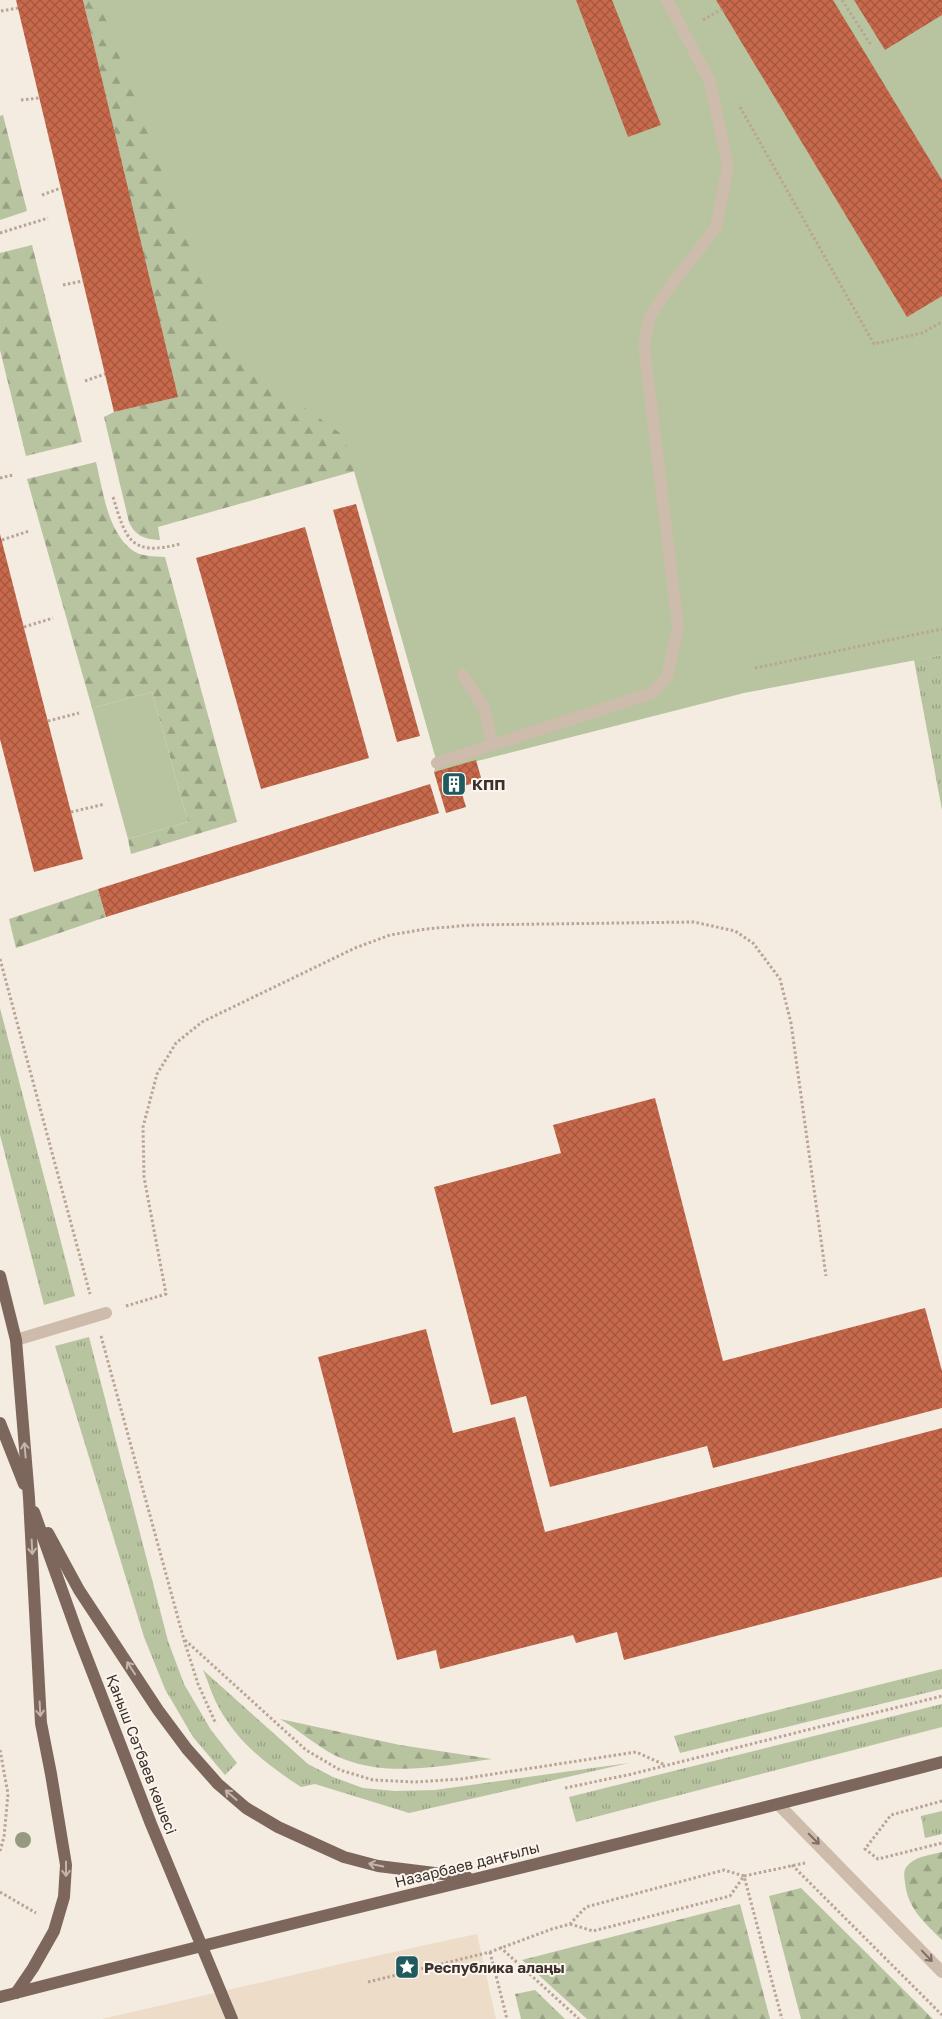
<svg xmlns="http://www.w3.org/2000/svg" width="942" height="2019" viewBox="0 0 942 2019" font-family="'Golos Text',sans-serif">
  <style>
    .grass { fill: url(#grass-tufts) }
    .forest { fill: url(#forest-firs) }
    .green { fill: #b8c4a0 }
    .plaza { fill: #ecdcc8 }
    .building { fill: url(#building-cross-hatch) }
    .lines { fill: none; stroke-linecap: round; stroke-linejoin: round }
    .path { stroke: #b9a596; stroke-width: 3; stroke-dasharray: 2.5 2.5; stroke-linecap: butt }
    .minor { stroke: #cdbbac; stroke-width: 12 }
    .major { stroke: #7d675c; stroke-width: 12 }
    .tree { fill: #969b7f }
    .oneway { stroke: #c2b5ac }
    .oneway2 { stroke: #7d6f65 }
    .labels { text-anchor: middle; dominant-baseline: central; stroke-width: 4; stroke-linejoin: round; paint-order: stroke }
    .poi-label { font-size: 15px; font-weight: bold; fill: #3b302b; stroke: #fbf5ee; text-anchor: start }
    .street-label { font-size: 15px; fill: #3b302b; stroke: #fbf5ee }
  </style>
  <defs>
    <pattern id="grass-tufts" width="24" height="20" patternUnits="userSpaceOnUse" patternTransform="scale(1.25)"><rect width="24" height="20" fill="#b8c4a0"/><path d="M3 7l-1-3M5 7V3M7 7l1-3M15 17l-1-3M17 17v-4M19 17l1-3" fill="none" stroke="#97a083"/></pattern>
    <pattern id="forest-firs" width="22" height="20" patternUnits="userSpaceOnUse" patternTransform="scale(1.25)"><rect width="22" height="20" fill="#b8c4a0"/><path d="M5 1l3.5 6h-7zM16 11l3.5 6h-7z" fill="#97a083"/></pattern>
    <pattern id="building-cross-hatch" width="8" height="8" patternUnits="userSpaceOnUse" patternTransform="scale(1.25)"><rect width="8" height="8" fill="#c8694b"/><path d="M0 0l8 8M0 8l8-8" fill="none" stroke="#a4573f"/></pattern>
  </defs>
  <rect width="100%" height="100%" fill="#f4ebe1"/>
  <g class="grass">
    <polygon points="942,655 942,810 914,660"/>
    <polygon points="0,1008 75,1296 44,1305 0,1135"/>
    <polygon points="89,1337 168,1641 184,1684 211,1730 237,1763 225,1775 193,1737 165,1689 144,1637 55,1346"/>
    <polygon points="942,1669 942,1689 680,1753 674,1736"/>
    <path d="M203 1670 308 1764 333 1777 363 1788 395 1791 435 1790 629 1763 409 1813 315 1784 301 1787C267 1765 237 1742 218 1706 212 1695 208 1681 203 1670Z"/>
    <polygon points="942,1704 942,1727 576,1822 569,1797"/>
    <polygon points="942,1811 942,1834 925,1838 921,1816"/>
  </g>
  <g class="forest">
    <path d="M83 0H171L330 347 355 471 158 527 160 540C145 539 136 537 129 522L104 417 114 412 177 397Z"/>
    <polygon points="3,115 27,211 0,220 0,116"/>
    <polygon points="32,245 82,442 26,456 0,350 0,253"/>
    <path d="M96 462C103 490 107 531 132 550 141 557 154 556 165 557L237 822 131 854 128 839 188 822 152 692 92 708 27 479Z"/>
    <polygon points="98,889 106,917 16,948 9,919"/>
    <path d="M280 1719 400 1745 492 1759C440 1766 384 1779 334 1755 317 1746 297 1729 280 1719Z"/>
    <path d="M942 1852V1940C925 1923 907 1908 905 1882 904 1875 903 1869 909 1864 917 1856 931 1855 942 1852Z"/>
    <polygon points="801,1888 933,2019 801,2019 769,1896"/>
    <polygon points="740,1904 770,2019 587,2019 522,1960"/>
    <polygon points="535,1990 565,2019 521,2019 515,1994"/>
  </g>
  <g class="green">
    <polygon points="99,0 942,0 942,655 744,693 434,772 437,763 344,436 229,353"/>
    <polygon points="152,692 188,822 128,839 92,708"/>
  </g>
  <polygon class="plaza" points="477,1934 496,2019 102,2019 380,1955"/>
  <g class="building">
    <polygon points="16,0 83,0 178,397 114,412"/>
    <polygon points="576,0 612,0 661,125 628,137"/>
    <polygon points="716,0 833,0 942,180 942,296 907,317"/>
    <polygon points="854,0 942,0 942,15 885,50"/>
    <polygon points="356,504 420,736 397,742 333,510"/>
    <polygon points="305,527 369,758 261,789 196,558"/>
    <polygon points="0,534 83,859 34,872 0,739"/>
    <polygon points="476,760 482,781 460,787 466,807 446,813 434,772"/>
    <polygon points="430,784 439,813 106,917 98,889"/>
    <polygon points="655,1098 723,1361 925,1308 942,1371 942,1408 713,1468 707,1446 550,1487 526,1396 491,1405 434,1187 561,1153 553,1125"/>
    <polygon points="426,1329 453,1433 515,1417 545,1532 942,1428 942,1577 624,1660 617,1632 576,1643 573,1635 440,1669 436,1650 397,1660 318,1357"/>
  </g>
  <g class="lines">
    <g class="path">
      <polyline points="842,0 871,45"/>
      <polyline points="1,11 18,8"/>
      <polyline points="703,20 722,9"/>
      <polyline points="21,100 39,98"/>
      <polyline points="740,107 874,344 922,333 942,322"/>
      <polyline points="42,195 61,188"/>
      <polyline points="0,233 48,218"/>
      <polyline points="63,285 83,281"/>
      <polyline points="85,381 105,374"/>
      <polyline points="0,478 13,475"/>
      <path d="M113 497C126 539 130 557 180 544"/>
      <polyline points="2,540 29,531"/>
      <polyline points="24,627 53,618"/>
      <polyline points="755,668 942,629"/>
      <polyline points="48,721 79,713"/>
      <polyline points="71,812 105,804"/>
      <polyline points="0,959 90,1294"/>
      <polyline points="126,1306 166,1294 144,1177 143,1127 157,1074 176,1043 202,1022 355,948 390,935 426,929 471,925 694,922 735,931 753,943 780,979 791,1023 826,1276"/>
      <polyline points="101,1336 184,1640 198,1684 216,1724"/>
      <polyline points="185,1640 306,1750 340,1770 373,1780 415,1782 461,1779 636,1752 665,1765"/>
      <polyline points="0,1750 8,1794 4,1837 0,1851"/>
      <polyline points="565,1788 632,1774 942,1696"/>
      <polyline points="942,1801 891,1815 865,1849 878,1859 942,1843"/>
      <polyline points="792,1865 942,2015"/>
      <polyline points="0,1892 36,1913"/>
      <polyline points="570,1924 593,1931 730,1896 744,1876 805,1863"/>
      <polyline points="500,1947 579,2019"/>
      <polyline points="490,1952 507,2019"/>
      <polyline points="368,1982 490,1952 552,1929 570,1924 586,1907 724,1870 744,1876 782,2019"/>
    </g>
    <g class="minor">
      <polyline points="463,675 485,710 492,745"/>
      <polyline points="437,763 652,693 667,677 678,627 644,345 650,316 666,292 716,227 728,166 710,82 667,0"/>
      <polyline points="16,1340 106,1313"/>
      <polyline points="779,1805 942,1972"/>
    </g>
    <g class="major">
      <polyline points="0,1276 16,1340 29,1498 41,1723 51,1774 66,1865 64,1897 54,1931 33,1968 16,1993"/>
      <polyline points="0,1423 24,1484"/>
      <polyline points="34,1512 78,1635 151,1824 232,2019"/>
      <polyline points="48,1533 79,1590 158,1710 187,1749 218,1784 246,1808 278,1827 344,1857 378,1866 467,1877"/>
      <path d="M0 1997C313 1916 629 1844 942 1762"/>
    </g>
  </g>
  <circle class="tree" cx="23" cy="1840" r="8"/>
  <defs><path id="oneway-shaft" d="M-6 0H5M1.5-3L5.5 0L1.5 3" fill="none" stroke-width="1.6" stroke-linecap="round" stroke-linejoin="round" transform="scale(1.25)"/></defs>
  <g class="oneway">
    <use href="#oneway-shaft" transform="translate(25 1450) rotate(-95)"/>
    <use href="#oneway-shaft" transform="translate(32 1547) rotate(87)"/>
    <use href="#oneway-shaft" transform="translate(131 1668) rotate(-123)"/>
    <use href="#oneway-shaft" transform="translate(40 1709) rotate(87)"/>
    <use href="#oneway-shaft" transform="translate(231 1795) rotate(-139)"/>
    <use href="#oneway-shaft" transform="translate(376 1865) rotate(-168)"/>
    <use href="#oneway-shaft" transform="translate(66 1869) rotate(90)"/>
  </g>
  <g class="oneway2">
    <use href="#oneway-shaft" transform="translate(814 1839) rotate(45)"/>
    <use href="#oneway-shaft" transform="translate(927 1956) rotate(46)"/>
  </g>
  <defs>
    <symbol id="building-square" viewBox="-11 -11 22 22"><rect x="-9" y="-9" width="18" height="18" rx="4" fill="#1f5a5e" stroke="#fbf5ee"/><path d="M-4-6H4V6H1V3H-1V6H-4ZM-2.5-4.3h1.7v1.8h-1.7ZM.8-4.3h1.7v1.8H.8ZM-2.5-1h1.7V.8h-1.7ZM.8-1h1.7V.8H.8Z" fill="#fff"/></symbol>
    <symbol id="sight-square" viewBox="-11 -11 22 22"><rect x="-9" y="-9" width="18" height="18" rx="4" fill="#1f5a5e" stroke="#fbf5ee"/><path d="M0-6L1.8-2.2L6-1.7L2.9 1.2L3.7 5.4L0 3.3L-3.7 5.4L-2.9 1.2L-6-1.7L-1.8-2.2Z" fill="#fff"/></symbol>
  </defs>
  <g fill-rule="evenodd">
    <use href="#building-square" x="440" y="770" width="28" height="28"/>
    <use href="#sight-square" x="393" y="1953" width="28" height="28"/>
  </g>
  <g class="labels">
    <g class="poi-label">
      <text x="472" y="784">КПП</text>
      <text x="424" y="1967">Республика алаңы</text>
    </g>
    <g class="street-label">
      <text transform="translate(142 1754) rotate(69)">Қаныш Сәтбаев көшесі</text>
      <text transform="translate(467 1864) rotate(-14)">Назарбаев даңғылы</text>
    </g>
  </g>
</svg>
